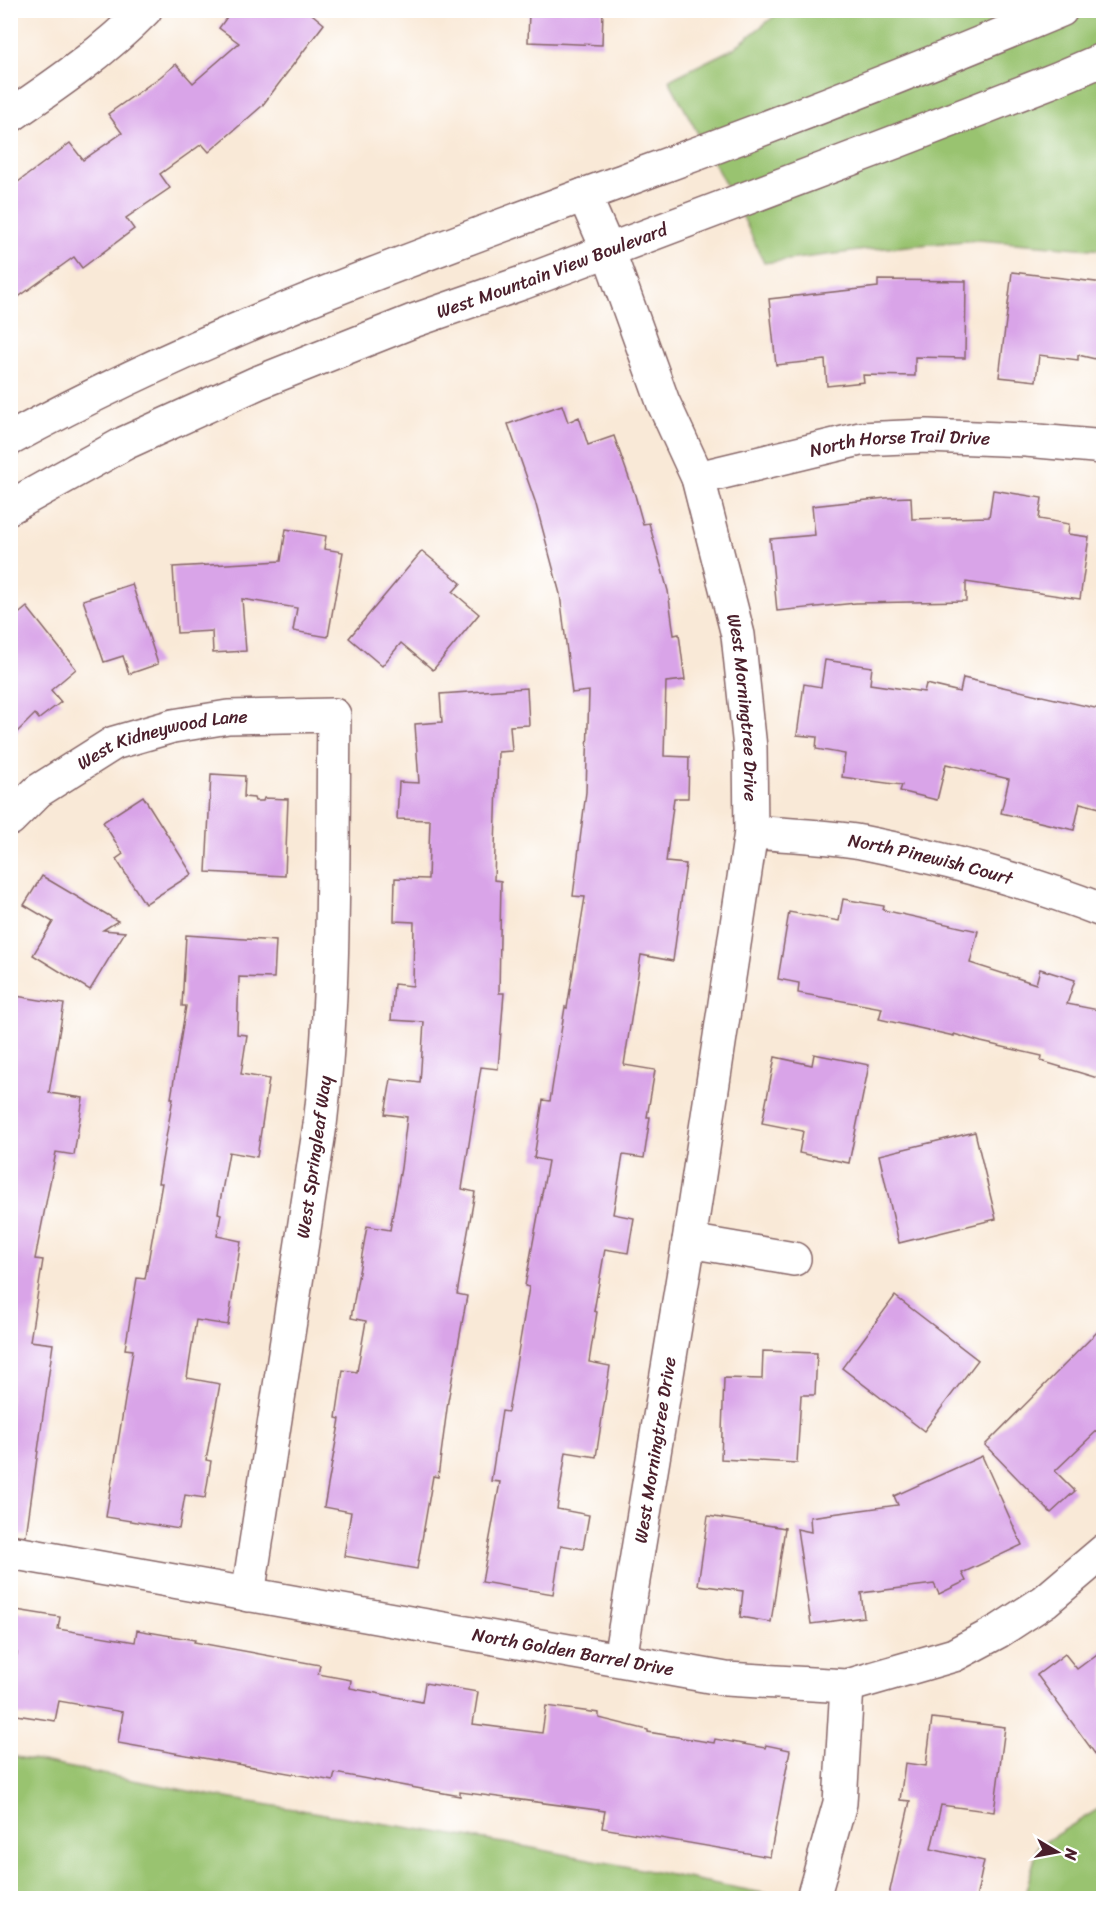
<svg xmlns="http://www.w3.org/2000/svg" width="1114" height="1909" viewBox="0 0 1114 1909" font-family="Sriracha,sans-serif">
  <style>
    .green { fill: #99c370; stroke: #72714e; stroke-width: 1.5 }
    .building { fill: #d9a4e8 }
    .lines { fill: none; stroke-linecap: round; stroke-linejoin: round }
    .minor-casing { stroke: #876667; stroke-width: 36 }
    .minor { stroke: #fff; stroke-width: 33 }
    .labels { text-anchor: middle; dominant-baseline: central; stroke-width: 4.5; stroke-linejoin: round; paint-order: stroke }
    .street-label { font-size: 18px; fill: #4a1f2b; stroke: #fff }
  </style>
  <rect width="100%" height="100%" fill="#fff"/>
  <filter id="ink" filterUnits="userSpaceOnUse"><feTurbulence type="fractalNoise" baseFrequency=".0167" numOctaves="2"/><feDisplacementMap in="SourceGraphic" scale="12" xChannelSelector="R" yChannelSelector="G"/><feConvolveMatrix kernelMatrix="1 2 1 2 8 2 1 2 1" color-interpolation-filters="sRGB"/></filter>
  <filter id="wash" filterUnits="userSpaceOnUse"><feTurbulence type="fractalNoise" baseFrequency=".008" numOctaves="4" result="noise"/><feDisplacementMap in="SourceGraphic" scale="24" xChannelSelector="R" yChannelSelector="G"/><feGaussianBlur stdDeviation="1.35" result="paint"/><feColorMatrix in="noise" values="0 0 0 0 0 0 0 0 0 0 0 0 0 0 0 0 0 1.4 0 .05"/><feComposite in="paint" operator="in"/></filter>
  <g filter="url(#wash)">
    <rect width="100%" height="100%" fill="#f9e9d7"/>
    <g class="green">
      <polygon points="781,11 1103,11 1103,250 978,240 874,249 764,263 743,217 669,80 734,48"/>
      <polygon points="11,1756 214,1796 522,1846 789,1898 11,1898"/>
      <polygon points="1103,1806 1103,1898 1024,1898 1038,1846"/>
    </g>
    <g id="blocks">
      <g class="building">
        <polygon points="232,10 307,10 324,24 262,106 209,152 202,144 160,174 170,188 126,218 134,229 82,268 74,257 10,303 10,188 70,143 83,160 122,133 108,114 160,77 176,64 193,83 239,43 219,28"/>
        <polygon points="529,10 603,10 602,45 528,42"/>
        <polygon points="1012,272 1104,283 1104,361 1078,355 1078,360 1039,355 1036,381 999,377"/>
        <polygon points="878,280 966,281 965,358 915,357 915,376 863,375 864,382 827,386 825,360 776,365 769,299 878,287"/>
        <polygon points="562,405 568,422 579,417 588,445 614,436 635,495 643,524 649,523 668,591 674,635 679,634 685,680 666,682 664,756 689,757 688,798 674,798 666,862 686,864 673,961 641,955 624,1065 655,1070 647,1117 650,1117 644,1158 623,1155 613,1214 634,1218 628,1253 605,1249 594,1311 597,1312 589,1362 610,1366 596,1457 566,1452 557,1509 589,1515 583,1549 561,1545 553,1594 482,1582 500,1482 491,1481 502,1411 508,1412 529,1287 525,1286 548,1161 534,1158 543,1100 550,1101 565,1007 567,1008 585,897 573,896 586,792 589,691 572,693 560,594 535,501 508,424"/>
        <polygon points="993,490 1042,498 1039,519 1069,524 1068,534 1089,537 1080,599 966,582 966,601 856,603 777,611 770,539 815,535 812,506 886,498 911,497 912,519 989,517"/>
        <polygon points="286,529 326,536 324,549 343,552 328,637 293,631 297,608 242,599 246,651 213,653 212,631 177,633 173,567 281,561"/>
        <polygon points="422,551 461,583 453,592 479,614 433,670 401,643 382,666 349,638"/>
        <polygon points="132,584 158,664 129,674 123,656 104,662 83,600"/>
        <polygon points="27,607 76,669 51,690 61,702 39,719 35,714 10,739 10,621"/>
        <polygon points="825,660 872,667 870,684 924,692 926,684 960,692 963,678 1104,710 1104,809 1080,803 1074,830 1001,813 1009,779 946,764 937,800 900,791 902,785 842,777 845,754 816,749 817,737 797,735 804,684 821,687"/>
        <polygon points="527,688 529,725 510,726 512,751 498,752 494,880 501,881 499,993 504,993 498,1069 481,1067 462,1189 475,1192 457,1294 467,1296 448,1401 438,1477 433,1476 417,1569 344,1556 351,1512 324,1507 340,1419 336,1418 343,1370 357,1372 366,1321 351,1318 367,1226 390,1230 401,1168 407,1117 385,1114 391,1079 420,1083 424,1022 391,1020 394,984 413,986 414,922 394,921 395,878 428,879 430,820 397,819 399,782 419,783 415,724 442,722 440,694"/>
        <polygon points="211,774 245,776 244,797 254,798 255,801 263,801 264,798 288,799 285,876 206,872"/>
        <polygon points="143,796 192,874 145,904 116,859 123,854 103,822"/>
        <polygon points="42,876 118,921 103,930 125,932 90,990 33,955 53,922 24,905"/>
        <polygon points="843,899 884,906 883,910 978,931 970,963 1036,984 1040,969 1075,980 1067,1004 1104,1011 1104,1080 1041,1061 1042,1056 981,1042 954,1034 954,1036 879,1019 882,1008 798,993 799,983 778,979 789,912 839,921"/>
        <polygon points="186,935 276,941 274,978 239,977 237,1034 247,1035 241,1074 269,1079 257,1157 229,1152 218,1213 221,1214 217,1236 241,1241 228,1325 196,1320 187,1378 220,1384 206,1460 211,1461 205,1498 185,1495 179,1529 106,1517 133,1350 125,1349 137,1278 145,1279 162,1183 158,1183 173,1098 171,1098 186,1006 182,1006"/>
        <polygon points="10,995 64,1004 49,1093 83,1098 74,1155 56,1152 35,1259 43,1260 30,1341 53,1344 26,1536 10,1534"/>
        <polygon points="814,1054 869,1065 849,1163 799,1153 803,1131 762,1123 775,1057 812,1065"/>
        <polygon points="975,1132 996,1219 899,1243 879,1155"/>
        <polygon points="895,1296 978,1360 924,1431 842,1368"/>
        <polygon points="1104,1325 1104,1424 1055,1471 1075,1491 1051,1513 985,1445"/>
        <polygon points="763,1351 817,1353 815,1395 801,1395 797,1463 721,1459 724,1378 762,1379"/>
        <polygon points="982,1456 1022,1545 962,1573 966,1581 939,1594 934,1584 861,1593 864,1617 811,1624 797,1529 811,1532 810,1517 898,1505 894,1496"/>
        <polygon points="708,1516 785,1528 771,1622 740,1617 743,1591 698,1585"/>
        <polygon points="10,1609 60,1617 58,1629 135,1642 137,1630 195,1640 194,1642 320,1665 318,1674 351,1680 350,1688 422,1702 425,1683 478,1692 473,1724 542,1733 546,1706 599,1713 599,1718 648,1730 648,1732 714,1743 715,1739 765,1748 766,1745 790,1750 770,1857 602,1828 605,1811 460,1792 460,1796 335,1773 333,1781 118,1743 123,1712 59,1701 55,1721 10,1714 10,1690 17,1653 10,1652"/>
        <polygon points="1104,1649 1104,1766 1037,1675 1065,1654 1077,1669"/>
        <polygon points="932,1718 1005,1727 994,1812 941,1805 931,1849 984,1861 976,1899 888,1899 910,1801 900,1800 905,1763 926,1766"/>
      </g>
    </g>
  </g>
  <g filter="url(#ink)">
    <use href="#blocks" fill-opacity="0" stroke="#876667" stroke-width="1.5"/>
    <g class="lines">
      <defs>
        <g id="minor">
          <path d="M10 116C57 84 105 51 145 10"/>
          <path id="s1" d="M584 195 608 250 663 402 698 478 738 635 750 748 751 832 689 1241 620 1659"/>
          <path d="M10 439C209 330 424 254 636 176 779 124 920 69 1061 10"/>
          <path id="s2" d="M698 478 860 439 927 436 1026 440 1094 446 1104 448"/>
          <path id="s3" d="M10 507 125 443 257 383 413 321 522 283 895 142 1057 79 1104 59"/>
          <path id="s4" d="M10 819 38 791 114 743 173 726 228 717 334 715C332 851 336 989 320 1125L248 1595"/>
          <path id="s5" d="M751 832C787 835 825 836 861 842 943 858 1025 880 1104 911"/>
          <polyline points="689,1241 794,1259"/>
          <path id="s6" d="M10 1552 726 1679 847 1686 954 1655 999 1631 1045 1601 1104 1551"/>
          <polyline points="813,1898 840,1803 847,1686"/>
        </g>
      </defs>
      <use href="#minor" class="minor-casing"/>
      <use href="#minor" class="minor"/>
    </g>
  </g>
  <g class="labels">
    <g class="street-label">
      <text stroke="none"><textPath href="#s3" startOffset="592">West Mountain View Boulevard</textPath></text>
      <text stroke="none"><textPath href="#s2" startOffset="206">North Horse Trail Drive</textPath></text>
      <text stroke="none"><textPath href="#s1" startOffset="540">West Morningtree Drive</textPath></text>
      <text stroke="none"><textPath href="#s4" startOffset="177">West Kidneywood Lane</textPath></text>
      <text stroke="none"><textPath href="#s5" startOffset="182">North Pinewish Court</textPath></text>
      <text transform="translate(314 1157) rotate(-82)">West Springleaf Way</text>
      <text transform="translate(655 1450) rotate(-81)">West Morningtree Drive</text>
      <text stroke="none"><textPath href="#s6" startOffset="572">North Golden Barrel Drive</textPath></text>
    </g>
  </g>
  <rect width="1114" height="1909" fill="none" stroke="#fff" stroke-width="36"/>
  <g transform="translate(1057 1852) rotate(100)" stroke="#ffffff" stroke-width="4.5" paint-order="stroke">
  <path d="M0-4.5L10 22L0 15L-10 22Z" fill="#4a1f2b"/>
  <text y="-9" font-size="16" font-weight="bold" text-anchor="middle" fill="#4a1f2b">N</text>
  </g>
</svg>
